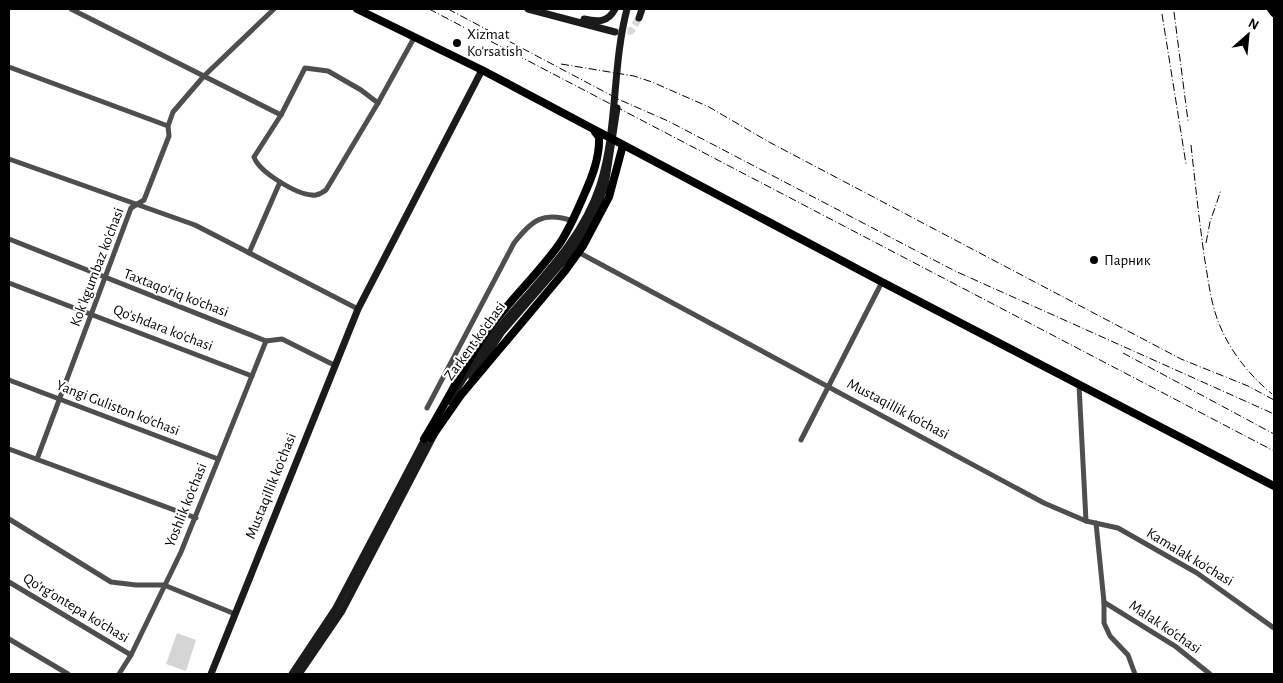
<svg xmlns="http://www.w3.org/2000/svg" width="1283" height="683" viewBox="0 0 1283 683" font-family="'Alegreya Sans',sans-serif">
  <style>
    .green { fill: #d5d5d5 }
    .lines { fill: none; stroke-linecap: round; stroke-linejoin: round }
    .secondary-tunnel { stroke: #d9d9d9; stroke-width: 7; stroke-dasharray: 7 3.5; stroke-linecap: butt }
    .street { stroke: #4e4e4e; stroke-width: 5 }
    .secondary { stroke: #1b1b1b; stroke-width: 7 }
    .primary { stroke: #000; stroke-width: 8 }
    .rail { stroke: #000; stroke-width: 1; stroke-dasharray: 8 2.5 1 2.5; stroke-linecap: butt }
    .poi-dot { fill: #000; stroke: #fff; stroke-width: 2 }
    .labels { text-anchor: middle; dominant-baseline: central; stroke-width: 4; stroke-linejoin: round; paint-order: stroke }
    .poi-label { font-size: 15px; fill: #000; stroke: #fff; text-anchor: start }
    .street-label { font-size: 15px; fill: #000; stroke: #fff }
  </style>
  <rect width="100%" height="100%" fill="#fff"/>
  <polygon class="green" points="177,633 196,640 186,671 166,664"/>
  <g class="lines">
    <polyline class="secondary-tunnel" points="617,32 631,31 639,18"/>
    <g class="street">
      <polyline points="71,9 281,115"/>
      <polyline points="9,67 168,126"/>
      <path d="M305 68 328 71 361 90 378 103 326 190C321 193 318 196 312 195 296 194 259 172 254 157L281 115Z"/>
      <polyline points="378,103 414,38"/>
      <polyline points="9,159 195,225 358,309"/>
      <polyline points="9,239 266,341 282,339 334,365"/>
      <polyline points="578,252 1044,503 1086,521 1079,385"/>
      <polyline points="249,253 280,182"/>
      <polyline points="9,283 252,376"/>
      <polyline points="9,380 218,459"/>
      <path d="M427 408 514 243C532 220 543 211 573 221"/>
      <polyline points="801,440 882,282"/>
      <polyline points="9,449 196,518"/>
      <polyline points="37,459 131,208 144,200 169,136 168,126 173,112 204,76 274,9"/>
      <polyline points="9,519 111,582 136,585 164,585 235,614"/>
      <polyline points="1086,521 1118,528 1197,573 1274,628"/>
      <polyline points="1096,523 1104,602 1104,623 1110,636 1128,655 1135,674"/>
      <polyline points="9,582 131,655"/>
      <polyline points="1104,602 1175,646 1210,674"/>
      <polyline points="9,639 68,674"/>
      <polyline points="119,674 131,655 181,552 266,341"/>
    </g>
    <g class="secondary">
      <polyline points="528,9 615,32"/>
      <polyline points="639,18 642,9"/>
      <path d="M584 19C597 22 608 23 615 9"/>
      <polyline points="472,378 501,333 573,250 594,215 605,186 617,108"/>
      <path d="M449 401C465 377 480 351 498 329 536 283 581 243 600 185 618 128 612 66 627 9"/>
      <polyline points="211,674 358,309 482,70"/>
      <polyline points="292,674 336,608 427,435"/>
      <polyline points="299,674 342,611 434,435"/>
    </g>
    <g class="primary">
      <polyline points="357,9 482,70 882,282 1274,486"/>
      <polyline points="1271,9 1274,13"/>
      <polyline points="431,438 461,395 565,271 583,246 609,197 623,145"/>
      <path d="M424 439C445 405 462 370 483 337 506 303 537 276 560 243 570 228 577 211 584 195 592 177 600 157 599 137L595 132"/>
    </g>
    <g class="rail">
      <polyline points="429,9 1274,451"/>
      <polyline points="448,9 620,100 668,121 955,271 1274,414"/>
      <polyline points="1174,12 1188,121"/>
      <polyline points="1162,14 1186,164"/>
      <polyline points="561,64 634,76 652,82 709,107 769,142 1181,359 1248,386 1274,400"/>
      <path d="M1191 145C1195 182 1199 218 1204 255 1208 277 1210 300 1218 321 1229 350 1249 375 1272 394"/>
      <polyline points="1206,243 1210,222 1221,190"/>
      <polyline points="1123,353 1274,434"/>
    </g>
  </g>
  <g class="poi-dot">
    <circle cx="457" cy="43" r="5"/>
    <circle cx="1094" cy="260" r="5"/>
  </g>
  <g class="labels">
    <g class="poi-label">
      <text x="467" y="34">Xizmat<tspan x="467" dy="17">Ko'rsatish</tspan></text>
      <text x="1104" y="260">Парник</text>
    </g>
    <g class="street-label">
      <text transform="translate(97 267) rotate(-69)">Kok'kgumbaz ko'chasi</text>
      <text transform="translate(176 293) rotate(21)">Taxtaqo'riq ko'chasi</text>
      <text transform="translate(163 328) rotate(21)">Qo'shdara ko'chasi</text>
      <text transform="translate(475 341) rotate(-54)">Zarkent ko'chasi</text>
      <text transform="translate(118 408) rotate(21)">Yangi Guliston ko'chasi</text>
      <text transform="translate(898 409) rotate(28)">Mustaqillik ko'chasi</text>
      <text transform="translate(271 486) rotate(-68)">Mustaqillik ko'chasi</text>
      <text transform="translate(186 505) rotate(-68)">Yoshlik ko'chasi</text>
      <text transform="translate(1190 557) rotate(31)">Kamalak ko'chasi</text>
      <text transform="translate(76 608) rotate(31)">Qo'rg'ontepa ko'chasi</text>
      <text transform="translate(1165 627) rotate(34)">Malak ko'chasi</text>
    </g>
  </g>
  <rect width="1283" height="683" fill="none" stroke="#000000" stroke-width="20"/>
  <g transform="translate(1248 35) rotate(27)" stroke="#ffffff" stroke-width="4" paint-order="stroke">
  <path d="M0-4L9 19L0 12L-9 19Z" fill="#000000"/>
  <text y="-8" font-size="14" font-weight="bold" text-anchor="middle" fill="#000000">N</text>
  </g>
</svg>
